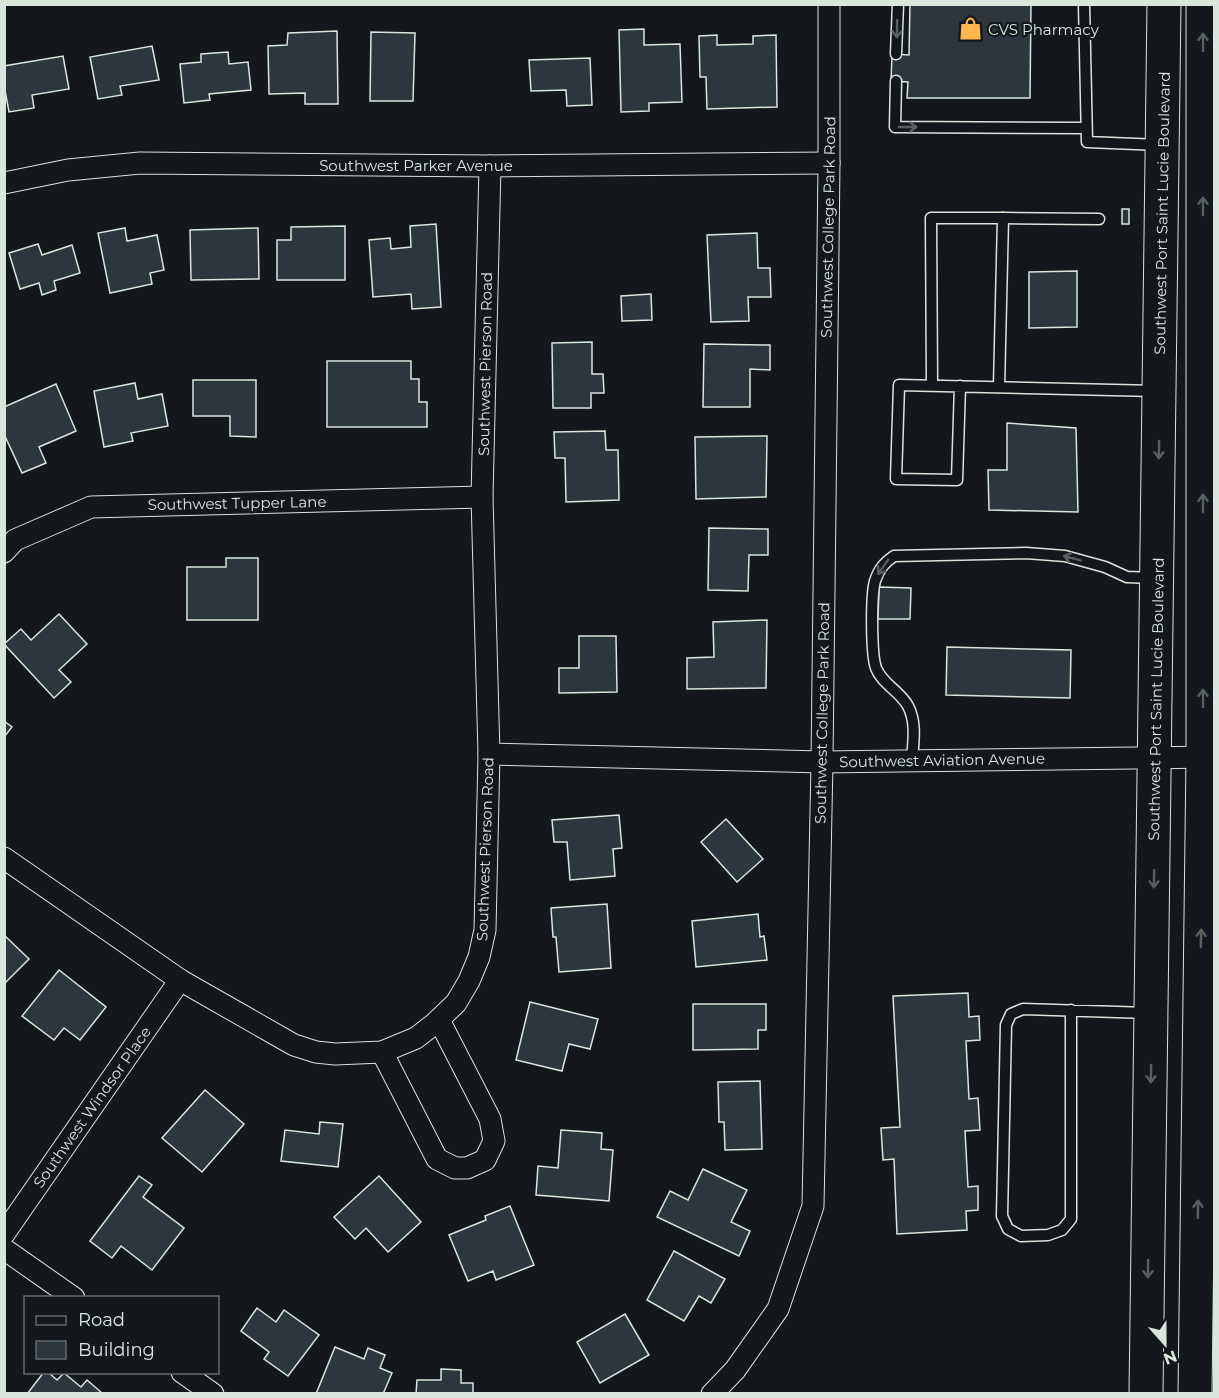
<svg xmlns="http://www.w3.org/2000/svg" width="1219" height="1398" viewBox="0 0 1219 1398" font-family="Montserrat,sans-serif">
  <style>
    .building { fill: #2c363c; stroke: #d8e6dc; stroke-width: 1.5 }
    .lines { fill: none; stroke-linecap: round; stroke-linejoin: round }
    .lane-casing { stroke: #d8e6dc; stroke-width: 13 }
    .street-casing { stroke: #d8e6dc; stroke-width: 23 }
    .primary-casing { stroke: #d8e6dc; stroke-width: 35 }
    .lane { stroke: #14181c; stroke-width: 10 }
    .street { stroke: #14181c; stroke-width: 21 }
    .primary { stroke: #14181c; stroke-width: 33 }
    .oneway { stroke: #59605f }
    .labels { text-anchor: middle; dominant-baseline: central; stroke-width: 4.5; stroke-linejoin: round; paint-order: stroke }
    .poi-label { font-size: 15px; fill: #d8e6dc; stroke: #14181c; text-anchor: start }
    .street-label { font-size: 15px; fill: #d8e6dc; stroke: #14181c }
  </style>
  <rect width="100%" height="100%" fill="#14181c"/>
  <g class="building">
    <polygon points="910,4 1031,4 1030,98 907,98 908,82 891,81 892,54 909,55"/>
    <polygon points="644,29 644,45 680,44 682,102 649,103 649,111 621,112 619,30"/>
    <polygon points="337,31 338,104 305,104 305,93 269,94 268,46 287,45 288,33"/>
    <polygon points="371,32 415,33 413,101 370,101"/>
    <polygon points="717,35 717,45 753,44 753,36 776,35 777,107 707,109 706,77 700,77 699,36"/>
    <polygon points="152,46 159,80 120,86 122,95 98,99 90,57"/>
    <polygon points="228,52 229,64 248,62 251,90 209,94 210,100 184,103 180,64 201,62 201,54"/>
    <polygon points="63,56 69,89 32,95 34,108 9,112 4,85 4,66"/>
    <polygon points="590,58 592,105 567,106 566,90 531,91 529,60"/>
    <rect x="1122" y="209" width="7" height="15"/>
    <polygon points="436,224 441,307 412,309 411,294 373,297 369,240 390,238 391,249 411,247 410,226"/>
    <polygon points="345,226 345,280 277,280 277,240 291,240 291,227"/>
    <polygon points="125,228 127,241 157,235 164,270 150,273 152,284 110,293 98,233"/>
    <polygon points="258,228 259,279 191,280 190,230"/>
    <polygon points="757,233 758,268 770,268 771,297 748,297 749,321 711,322 707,235"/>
    <polygon points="38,244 42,255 72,245 80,273 54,281 56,290 42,295 39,283 20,289 9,253"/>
    <polygon points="1077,271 1077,327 1029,328 1029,272"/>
    <polygon points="651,294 652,320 622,321 621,296"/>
    <polygon points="592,342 592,374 603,374 604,393 591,393 591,408 553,408 552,343"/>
    <polygon points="704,344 770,345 770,370 750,369 750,407 703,407"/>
    <polygon points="327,361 411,361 411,379 419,379 419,402 427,402 427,427 327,427"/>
    <polygon points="193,380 256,380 256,437 230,436 230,416 193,416"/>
    <polygon points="135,383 138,399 162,394 168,426 131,433 133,441 104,447 94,391"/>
    <polygon points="56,384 76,431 39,447 46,463 22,473 4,434 4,407"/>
    <polygon points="1007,423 1076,428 1078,512 989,510 988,470 1007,470"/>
    <polygon points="605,431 606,450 618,450 619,500 566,502 565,458 555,458 554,432"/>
    <polygon points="767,436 766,497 696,499 695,437"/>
    <polygon points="709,528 768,529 768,555 749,555 748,591 708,590"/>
    <polygon points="226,558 258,558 258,620 187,620 187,567 226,567"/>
    <polygon points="879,587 911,588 910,619 878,619"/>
    <polygon points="59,614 87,644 59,670 71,682 54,698 4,644 21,629 31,640"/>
    <polygon points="767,620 766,688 687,689 687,658 714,657 713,622"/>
    <polygon points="579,636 616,636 617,692 559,693 559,668 579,668"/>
    <polygon points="947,647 1071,650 1070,698 946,695"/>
    <polygon points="4,721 12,727 4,737"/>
    <polygon points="619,815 622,848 613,849 615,876 570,880 567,842 554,842 552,820"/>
    <polygon points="726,819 763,859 737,882 701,842"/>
    <polygon points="607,904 611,968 559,972 556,937 553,937 551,908"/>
    <polygon points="758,914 760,937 764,936 767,960 696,967 692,921"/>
    <polygon points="4,935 29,959 4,984"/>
    <polygon points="59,970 106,1007 80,1040 64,1028 54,1040 22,1016"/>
    <polygon points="968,993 969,1017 979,1016 980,1040 966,1041 969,1099 978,1098 980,1130 965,1131 968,1187 978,1186 978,1210 966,1211 967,1230 897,1234 894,1159 883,1160 881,1128 900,1127 893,996"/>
    <polygon points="530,1002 598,1019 590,1049 569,1044 562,1071 516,1060"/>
    <polygon points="693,1004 766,1004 766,1030 758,1030 758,1049 693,1050"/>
    <polygon points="760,1081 762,1149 725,1150 724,1122 719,1122 718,1082"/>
    <polygon points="205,1090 244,1124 202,1172 162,1138"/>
    <polygon points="320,1122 343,1124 338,1167 281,1161 285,1130 319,1134"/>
    <polygon points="561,1130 602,1133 601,1149 613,1150 609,1201 536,1195 538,1166 558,1168"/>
    <polygon points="703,1169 747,1190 731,1222 750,1231 739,1256 657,1217 670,1191 688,1200"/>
    <polygon points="139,1176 152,1185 143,1197 184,1228 152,1270 121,1246 112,1258 90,1241"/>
    <polygon points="379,1176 421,1222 388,1252 366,1228 355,1239 334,1217"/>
    <polygon points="510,1206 534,1265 496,1280 493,1271 468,1281 449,1235 486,1220 485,1216"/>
    <polygon points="674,1251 725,1279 711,1303 699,1296 684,1321 647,1300"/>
    <polygon points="257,1308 276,1322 284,1310 319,1335 288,1376 264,1359 269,1352 241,1331"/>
    <polygon points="625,1314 649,1355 600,1383 577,1342"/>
    <polygon points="335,1347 364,1359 368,1348 385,1355 380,1368 392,1373 383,1394 316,1394"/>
    <polygon points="441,1369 461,1370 461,1383 473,1383 473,1394 416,1394 417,1380 441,1380"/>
    <polygon points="44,1372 48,1372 57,1380 64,1373 81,1387 87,1380 103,1394 27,1394"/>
  </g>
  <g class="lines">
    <defs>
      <g id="lane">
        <polyline points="1084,4 1087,142 1160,145"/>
        <polyline points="896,54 898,4"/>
        <polyline points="896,81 895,127 1086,128"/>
        <polyline points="1003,218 1099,219"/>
        <polyline points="932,385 931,218 1003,218 999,387"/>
        <polyline points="960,386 957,480 896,479 899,385 1156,391"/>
        <path d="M912 761C913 743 917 723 908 706 900 691 882 684 876 668 871 654 871 595 875 581 879 569 884 563 894 556L1026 553 1065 556 1105 567 1127 577 1154 578"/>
        <polyline points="1071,1010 1071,1219 1062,1230 1048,1235 1021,1236 1008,1229 1002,1216 1006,1025 1011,1014 1023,1009 1148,1013"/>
      </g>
      <g id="street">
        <polyline points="4,183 68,170 140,163 490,166 829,163"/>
        <polyline points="4,552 15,540 91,507 482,497"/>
        <polyline points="489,754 822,762 1214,757"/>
        <polyline points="4,858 180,980 294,1045 316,1052 335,1054 382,1052 416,1038 434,1024 456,1003 469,981 479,957 485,930 489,754 482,497 490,166"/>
        <polyline points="382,1052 437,1159 455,1168 467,1168 485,1160 494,1141 490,1119 439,1020"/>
        <polyline points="4,1234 180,980"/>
        <polyline points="4,1249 74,1298"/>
        <polyline points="182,1372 213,1394"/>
        <polyline points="712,1394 735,1370 778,1309 813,1206 822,762 829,163 829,4"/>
      </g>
      <g id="primary">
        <polyline points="1146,1394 1164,4"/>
        <polyline points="1195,1394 1203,757 1203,4"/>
      </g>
    </defs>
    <use href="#lane" class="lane-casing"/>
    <use href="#street" class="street-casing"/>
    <use href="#primary" class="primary-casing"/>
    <use href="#lane" class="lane"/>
    <use href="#street" class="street"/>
    <use href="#primary" class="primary"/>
  </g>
  <defs><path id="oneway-shaft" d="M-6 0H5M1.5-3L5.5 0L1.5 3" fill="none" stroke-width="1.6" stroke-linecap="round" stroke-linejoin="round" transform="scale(1.5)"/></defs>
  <g class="oneway">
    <use href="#oneway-shaft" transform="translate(897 29) rotate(91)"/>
    <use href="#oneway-shaft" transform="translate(1203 42) rotate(-90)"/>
    <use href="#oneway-shaft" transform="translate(908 127)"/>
    <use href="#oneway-shaft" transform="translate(1203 206) rotate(-90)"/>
    <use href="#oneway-shaft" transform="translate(1159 450) rotate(91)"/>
    <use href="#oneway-shaft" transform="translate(1203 503) rotate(-90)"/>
    <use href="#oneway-shaft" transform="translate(1072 558) rotate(-165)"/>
    <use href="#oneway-shaft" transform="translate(883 567) rotate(125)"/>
    <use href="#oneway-shaft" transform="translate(1203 698) rotate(-90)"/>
    <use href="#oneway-shaft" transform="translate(1154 879) rotate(91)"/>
    <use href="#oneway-shaft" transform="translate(1201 938) rotate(-89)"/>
    <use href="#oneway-shaft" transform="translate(1151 1074) rotate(91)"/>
    <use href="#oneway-shaft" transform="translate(1198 1209) rotate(-89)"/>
    <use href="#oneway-shaft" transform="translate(1148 1269) rotate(91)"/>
  </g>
  <defs>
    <symbol id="shop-bare" viewBox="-9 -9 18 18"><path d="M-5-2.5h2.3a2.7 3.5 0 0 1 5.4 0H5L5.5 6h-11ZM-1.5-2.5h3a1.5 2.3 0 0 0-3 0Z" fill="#ffb74d" stroke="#14181c" stroke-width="2.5" paint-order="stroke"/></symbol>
  </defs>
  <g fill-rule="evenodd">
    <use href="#shop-bare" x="954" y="12" width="33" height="33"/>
  </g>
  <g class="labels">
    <g class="poi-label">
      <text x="988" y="29">CVS Pharmacy</text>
    </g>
    <g class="street-label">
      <text x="416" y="165">Southwest Parker Avenue</text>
      <text transform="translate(1162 213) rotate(-89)">Southwest Port Saint Lucie Boulevard</text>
      <text transform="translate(828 227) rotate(-89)">Southwest College Park Road</text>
      <text transform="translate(485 364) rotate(-89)">Southwest Pierson Road</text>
      <text transform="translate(237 503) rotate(-1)">Southwest Tupper Lane</text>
      <text transform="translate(1156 699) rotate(-89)">Southwest Port Saint Lucie Boulevard</text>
      <text transform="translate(822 713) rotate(-89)">Southwest College Park Road</text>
      <text transform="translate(942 760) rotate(-1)">Southwest Aviation Avenue</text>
      <text transform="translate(485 849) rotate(-88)">Southwest Pierson Road</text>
      <text transform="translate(92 1107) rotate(-55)">Southwest Windsor Place</text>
    </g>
  </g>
  <rect width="1219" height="1398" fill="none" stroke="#d8e6dc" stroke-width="12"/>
  <rect x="24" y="1296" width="195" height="78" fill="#14181c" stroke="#626a69" stroke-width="1.5"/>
  <rect x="36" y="1316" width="30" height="9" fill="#14181c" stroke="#626a69" stroke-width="1.5"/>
  <text x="78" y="1326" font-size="18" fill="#d8e6dc">Road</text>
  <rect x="36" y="1341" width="30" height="18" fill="#2c363c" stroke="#626a69" stroke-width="1.5"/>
  <text x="78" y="1356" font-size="18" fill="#d8e6dc">Building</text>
  <g transform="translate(1165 1344) rotate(159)" stroke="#14181c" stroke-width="4.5" paint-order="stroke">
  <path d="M0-4.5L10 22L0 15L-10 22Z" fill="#d8e6dc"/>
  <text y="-9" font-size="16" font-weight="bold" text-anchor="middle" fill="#d8e6dc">N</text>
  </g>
</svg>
